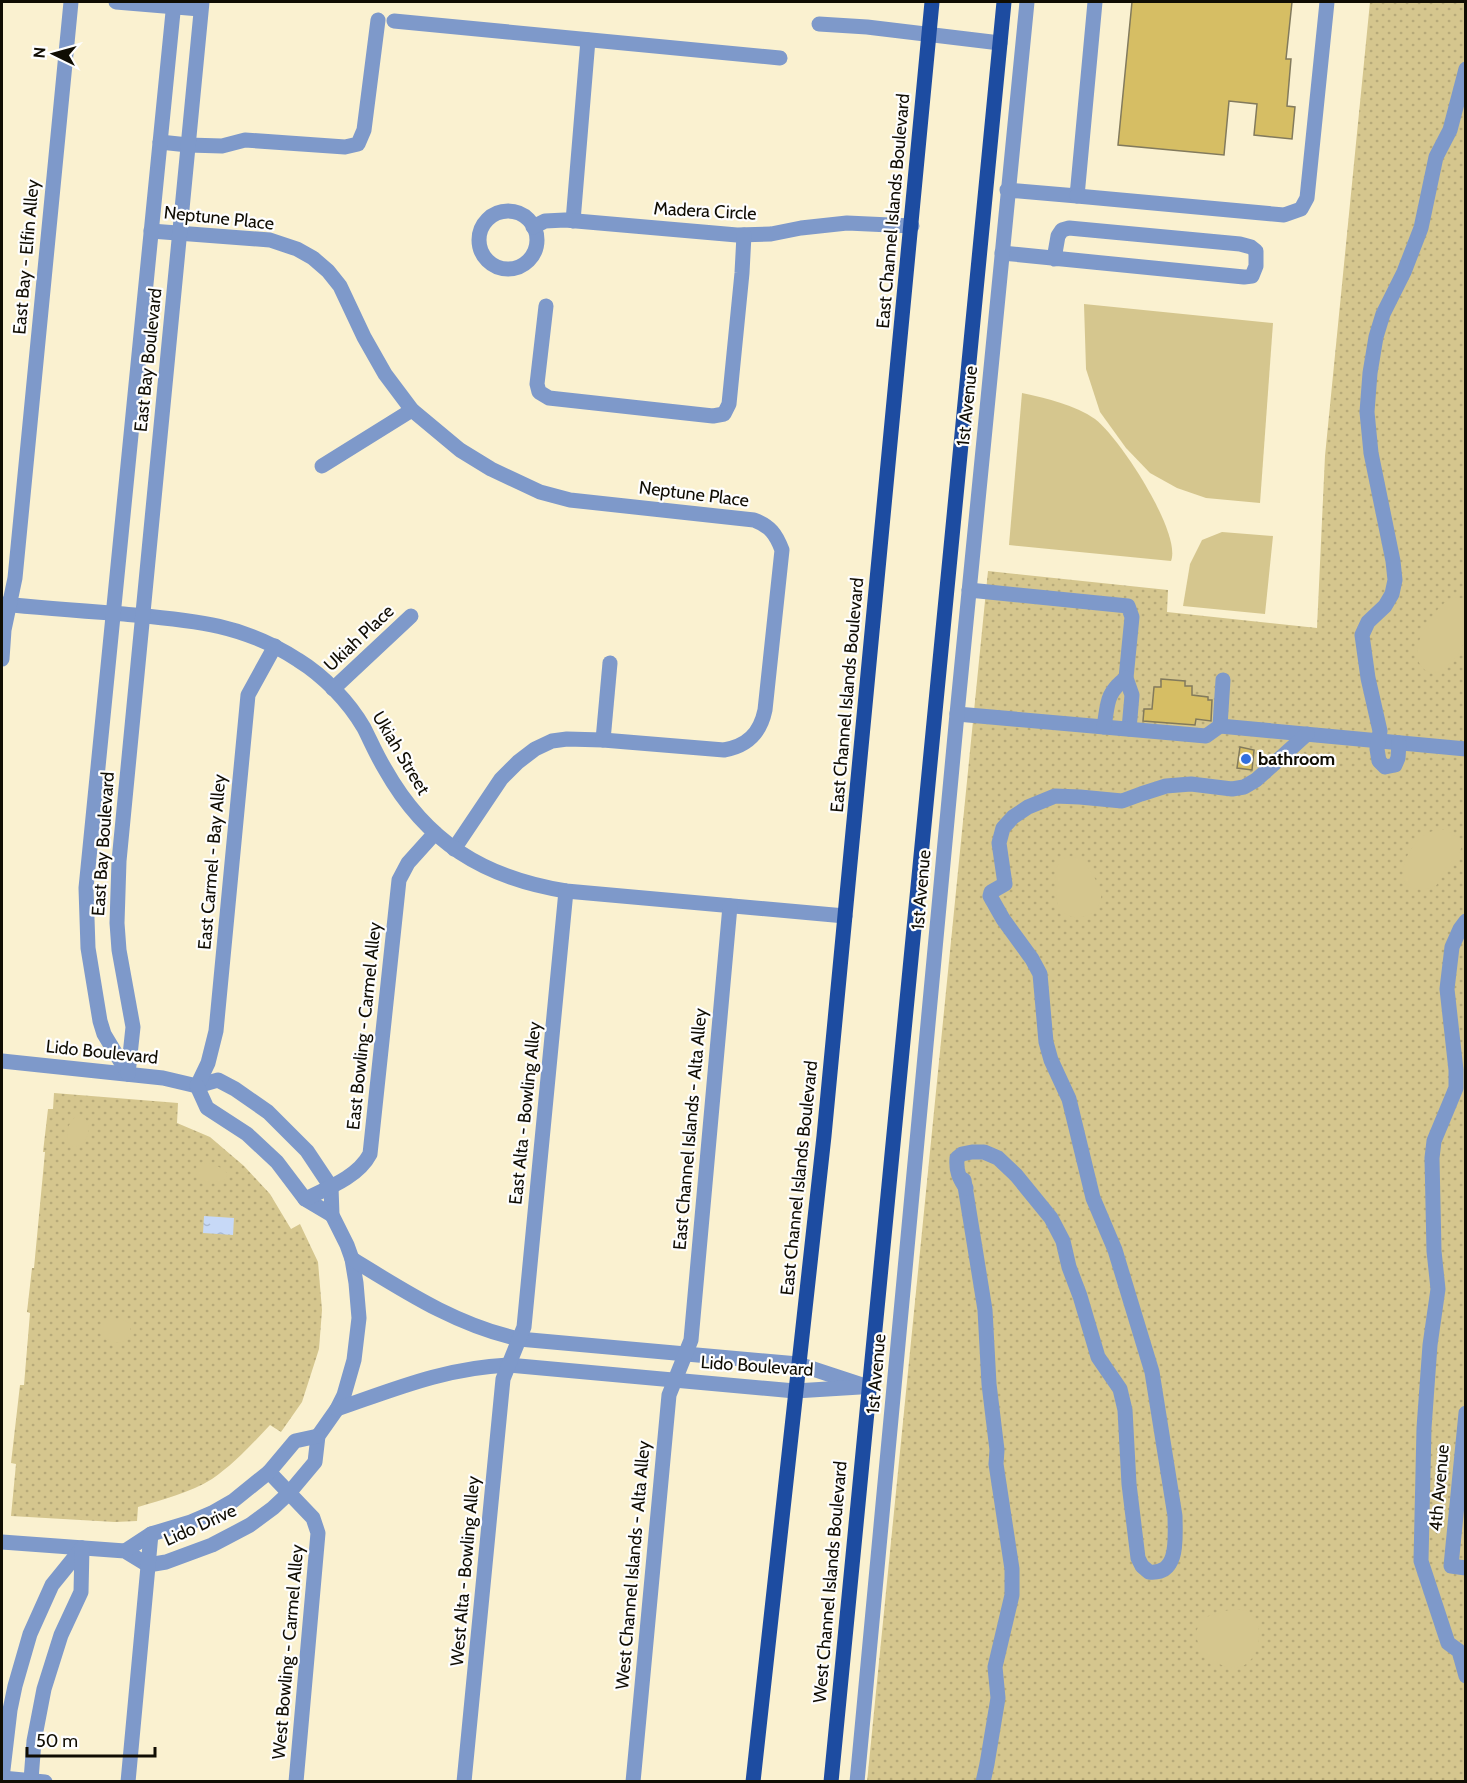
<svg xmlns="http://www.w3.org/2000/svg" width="1467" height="1783" viewBox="0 0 1467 1783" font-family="Cabin,sans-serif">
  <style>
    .grass { fill: url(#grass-dots) }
    .pitch { fill: #d5c68e }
    .water { fill: url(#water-ripples) }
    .building { fill: #d6be64; stroke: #827a5c; stroke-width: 1.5 }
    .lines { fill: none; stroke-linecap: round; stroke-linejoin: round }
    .minor { stroke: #7e99ca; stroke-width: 15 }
    .major { stroke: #1d4ca1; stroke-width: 15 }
    .poi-dot { fill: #326fdd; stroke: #fefefe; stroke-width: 2 }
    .labels { text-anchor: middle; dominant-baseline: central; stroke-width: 4.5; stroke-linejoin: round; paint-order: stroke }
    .street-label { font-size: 18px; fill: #100d03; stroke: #fefefe }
    .poi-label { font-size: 18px; font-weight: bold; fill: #100d03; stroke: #fefefe; text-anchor: start }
  </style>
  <defs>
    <pattern id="grass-dots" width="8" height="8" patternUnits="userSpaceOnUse" patternTransform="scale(1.5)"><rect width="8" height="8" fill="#d5c68e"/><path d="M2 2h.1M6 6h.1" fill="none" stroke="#b6a979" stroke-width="1.8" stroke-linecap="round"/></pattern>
    <pattern id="water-ripples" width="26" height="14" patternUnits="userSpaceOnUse" patternTransform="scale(1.5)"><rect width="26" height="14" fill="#c7d9f7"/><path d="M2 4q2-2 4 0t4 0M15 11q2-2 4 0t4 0" fill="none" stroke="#aab9d2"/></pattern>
  </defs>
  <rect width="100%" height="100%" fill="#faf1d0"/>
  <g class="grass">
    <polygon points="1370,2 1465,2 1465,1781 867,1782 988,571 1168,590 1167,612 1317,628 1325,456"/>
    <path d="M54 1093 178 1103 177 1123 210 1137 244 1166 270 1194 291 1229 300 1224 318 1262 322 1310 319 1349 302 1402 281 1432 270 1425C252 1444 234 1464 212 1479 191 1492 162 1500 138 1507L137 1521 115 1522 11 1516 16 1464 11 1463 20 1385H24L30 1313 27 1312 32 1268H34L45 1152H43L48 1109H53Z"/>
  </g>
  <g class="pitch">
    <polygon points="1084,304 1273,323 1260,503 1206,498 1177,488 1150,473 1126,448 1100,412 1086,369"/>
    <path d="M1022 393C1046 398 1075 405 1095 419 1119 437 1182 533 1171 561L1009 545Z"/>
    <polygon points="1222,532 1273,536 1265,614 1183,606 1190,564 1202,540"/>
    <path d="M1453 597 1465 599C1466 611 1467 624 1466 636 1463 652 1438 687 1422 667 1406 649 1435 605 1453 597Z"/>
    <path d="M1445 830C1456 834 1467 843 1458 855 1455 860 1448 863 1445 869 1441 874 1440 880 1436 886 1425 890 1416 891 1406 885 1397 868 1411 843 1426 834 1432 830 1439 830 1445 830Z"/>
    <path d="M1068 856 1082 859C1087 866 1099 883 1101 891 1104 916 1072 927 1059 907 1055 900 1056 887 1056 878 1055 868 1058 860 1068 856Z"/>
    <path d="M75 1117H84C93 1129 88 1143 74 1148L67 1142C67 1131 67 1125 75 1117Z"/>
    <path d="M203 1163 213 1164 225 1170 228 1175 224 1181C211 1182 192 1185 197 1165Z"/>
    <path d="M109 1319H122L130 1324V1336C121 1346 111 1343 102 1336L100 1328Z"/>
    <path d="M1232 1609C1238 1610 1245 1609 1250 1613 1271 1628 1255 1692 1210 1658 1197 1648 1190 1630 1205 1618 1212 1614 1224 1612 1232 1609Z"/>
  </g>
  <polygon class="water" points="204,1216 234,1218 233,1235 203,1233"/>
  <g class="building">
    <polygon points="1132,2 1292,2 1286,59 1291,59 1287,106 1295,107 1292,139 1254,135 1257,104 1229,101 1224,155 1118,145"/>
    <polygon points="1161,679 1185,681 1185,686 1192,686 1192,695 1208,697 1208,700 1212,700 1211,721 1196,719 1195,725 1143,721 1144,709 1152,709 1154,687 1161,687"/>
    <polygon points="1240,747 1254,750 1252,770 1237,768"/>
  </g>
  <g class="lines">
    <g class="minor">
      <polyline points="116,2 200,9"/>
      <polyline points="394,21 780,58"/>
      <polyline points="819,24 867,27 1000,43"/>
      <polyline points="160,142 188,145 222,146 245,140 345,147 358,144 364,130 378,20"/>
      <polyline points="1007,190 1077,196 1095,2"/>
      <polyline points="1077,196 1284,215 1301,209 1307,198 1327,2"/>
      <circle cx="508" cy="240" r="29"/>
      <polyline points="573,221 588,40"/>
      <polyline points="533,227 545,221 565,220 737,235 771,234 801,228 847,223 912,226"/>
      <path d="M151 231 270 240 297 249 313 258 328 271 340 286 364 337 385 374 412 410 460 450 491 469 540 492 570 500 754 520C770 526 776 534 782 550L765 710C760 734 747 746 724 750L603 740 567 739 552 741 535 749 518 762 501 779 454 849"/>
      <polyline points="1002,253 1244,277 1252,276 1256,266 1256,251 1251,247 1240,244 1069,228 1062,230 1058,236 1054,259"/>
      <polyline points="546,306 537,384 539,392 549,398 713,416 724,414 729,404 742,273 744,235"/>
      <polyline points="322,466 412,410"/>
      <polyline points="969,590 1128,606 1132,617 1126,678 1132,695 1129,729"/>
      <path d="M2 604C42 608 83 611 124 614 189 620 242 623 298 660 324 676 349 702 364 728 371 742 377 756 385 769 426 842 484 878 566 891L845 916"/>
      <polyline points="2,659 4,630 15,578 71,2"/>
      <polyline points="333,689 411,616"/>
      <polyline points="957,714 1206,736 1220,726 1223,680"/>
      <polyline points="1220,726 1466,749"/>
      <path d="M1104 727C1108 703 1106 693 1126 678"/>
      <polyline points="603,740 610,663"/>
      <polyline points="1399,743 1398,758 1395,765 1385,767 1379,761 1377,749 1380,731 1368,678 1362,635 1368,622 1385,606 1392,594 1395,580 1393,561 1371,453 1367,412 1370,373 1376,337 1383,314 1404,272 1421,228 1436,157 1450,130 1466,69"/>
      <polyline points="1466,921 1460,929 1452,947 1447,989 1456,1070 1456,1088 1434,1141 1432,1158 1434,1251 1438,1289 1430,1345 1424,1428 1421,1561 1448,1643 1459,1651 1466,1676"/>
      <polyline points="2,1061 163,1078 197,1086 218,1080 235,1089 268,1112 307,1151 331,1187 332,1215 347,1245 352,1259 356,1283 359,1318 354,1360 344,1395 337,1409 318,1436 315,1462 289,1493 273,1508 250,1525 212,1545 166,1562 148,1565 125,1551 2,1542"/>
      <polyline points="128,1074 104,1034 100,1021 88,948 86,888 174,2"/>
      <polyline points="128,1074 133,1027 119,950 117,923 119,861 202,2"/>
      <polyline points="197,1086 208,1063 216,1031 248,695 275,646"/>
      <polyline points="197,1086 207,1108 247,1134 277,1162 305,1199 332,1215"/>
      <polyline points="964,1180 985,1310 989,1384 997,1450 996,1464 1012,1569 1012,1595 995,1667 998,1698 987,1764 983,1782"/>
      <path d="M966 1188C959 1178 956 1171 957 1158L962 1154 972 1152H984L998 1158 1016 1175 1051 1218 1063 1241 1069 1267 1080 1296 1098 1357 1120 1389 1125 1410 1129 1484 1138 1558 1142 1566 1149 1572C1180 1575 1175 1537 1175 1516L1152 1372 1115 1250 1093 1198 1069 1099 1051 1060 1046 1042 1040 974 1032 959 1003 919 990 896 991 892 1005 884 999 843 1003 828 1013 817 1028 807 1055 796 1080 797 1122 801 1141 794 1166 786 1191 784 1232 789 1244 787 1256 780 1307 734"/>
      <path d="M305 1199C328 1188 358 1177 370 1154L399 880 408 863 435 833"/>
      <path d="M352 1259C406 1292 456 1325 519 1339L798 1364 868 1387"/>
      <path d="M337 1409C395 1389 445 1368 508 1365L795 1391 860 1387"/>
      <polyline points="1466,1413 1451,1566 1466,1568"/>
      <polyline points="269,1472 313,1518 318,1533 296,1782"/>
      <polyline points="125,1551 151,1534 191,1522 212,1513 233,1501 269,1472 295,1441 318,1436"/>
      <polyline points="2,1778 10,1710 15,1686 30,1634 52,1585 82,1548"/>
      <polyline points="2,1778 45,1782"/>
      <polyline points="31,1780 34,1741 44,1689 61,1635 81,1592 82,1548"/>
      <polyline points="128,1782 151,1534"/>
      <polyline points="464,1782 503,1379 524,1327 566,891"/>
      <polyline points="633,1782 669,1395 691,1340 730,906"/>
      <polyline points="857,1782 957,714 1027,2"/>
    </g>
    <g class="major">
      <polyline points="753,1782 824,1136 932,2"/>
      <polyline points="831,1782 1004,2"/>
    </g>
  </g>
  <circle class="poi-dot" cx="1246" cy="759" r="6"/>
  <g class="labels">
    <g class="street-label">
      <text transform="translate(705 211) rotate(3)">Madera Circle</text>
      <text transform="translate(893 211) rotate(-85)">East Channel Islands Boulevard</text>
      <text transform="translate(219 218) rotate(6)">Neptune Place</text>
      <text transform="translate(26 257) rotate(-85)">East Bay - Elfin Alley</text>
      <text transform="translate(148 360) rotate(-84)">East Bay Boulevard</text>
      <text transform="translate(967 406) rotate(-84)">1st Avenue</text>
      <text transform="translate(694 494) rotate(7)">Neptune Place</text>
      <text transform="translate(359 638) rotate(-43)">Ukiah Place</text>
      <text transform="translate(847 695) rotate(-85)">East Channel Islands Boulevard</text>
      <text transform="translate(401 753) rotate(59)">Ukiah Street</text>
      <text transform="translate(103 844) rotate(-86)">East Bay Boulevard</text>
      <text transform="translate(212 862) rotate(-85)">East Carmel - Bay Alley</text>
      <text transform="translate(921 890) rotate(-85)">1st Avenue</text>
      <text transform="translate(364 1026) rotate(-84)">East Bowling - Carmel Alley</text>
      <text transform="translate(102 1052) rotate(6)">Lido Boulevard</text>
      <text transform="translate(525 1113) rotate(-84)">East Alta - Bowling Alley</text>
      <text transform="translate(690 1129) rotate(-85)">East Channel Islands - Alta Alley</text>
      <text transform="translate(799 1178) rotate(-84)">East Channel Islands Boulevard</text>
      <text transform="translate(757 1366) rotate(4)">Lido Boulevard</text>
      <text transform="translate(876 1374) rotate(-85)">1st Avenue</text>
      <text transform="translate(1439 1488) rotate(-85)">4th Avenue</text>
      <text transform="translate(200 1525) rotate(-24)">Lido Drive</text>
      <text transform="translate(633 1565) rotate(-85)">West Channel Islands - Alta Alley</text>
      <text transform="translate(465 1571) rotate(-85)">West Alta - Bowling Alley</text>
      <text transform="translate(830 1582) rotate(-85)">West Channel Islands Boulevard</text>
      <text transform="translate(288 1652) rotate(-85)">West Bowling - Carmel Alley</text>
    </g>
    <g class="poi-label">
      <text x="1258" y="759">bathroom</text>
    </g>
  </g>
  <rect width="1467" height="1783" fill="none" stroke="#100d03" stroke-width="6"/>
  <g transform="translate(54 54) rotate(275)" stroke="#fefefe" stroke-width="4.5" paint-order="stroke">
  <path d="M0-4.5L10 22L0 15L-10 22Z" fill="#100d03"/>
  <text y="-9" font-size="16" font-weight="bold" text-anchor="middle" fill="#100d03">N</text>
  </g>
  <path d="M27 1747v9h128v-9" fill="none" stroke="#100d03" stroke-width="3"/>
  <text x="36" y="1747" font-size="18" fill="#100d03" stroke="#fefefe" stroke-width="4.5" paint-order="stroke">50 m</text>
</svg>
